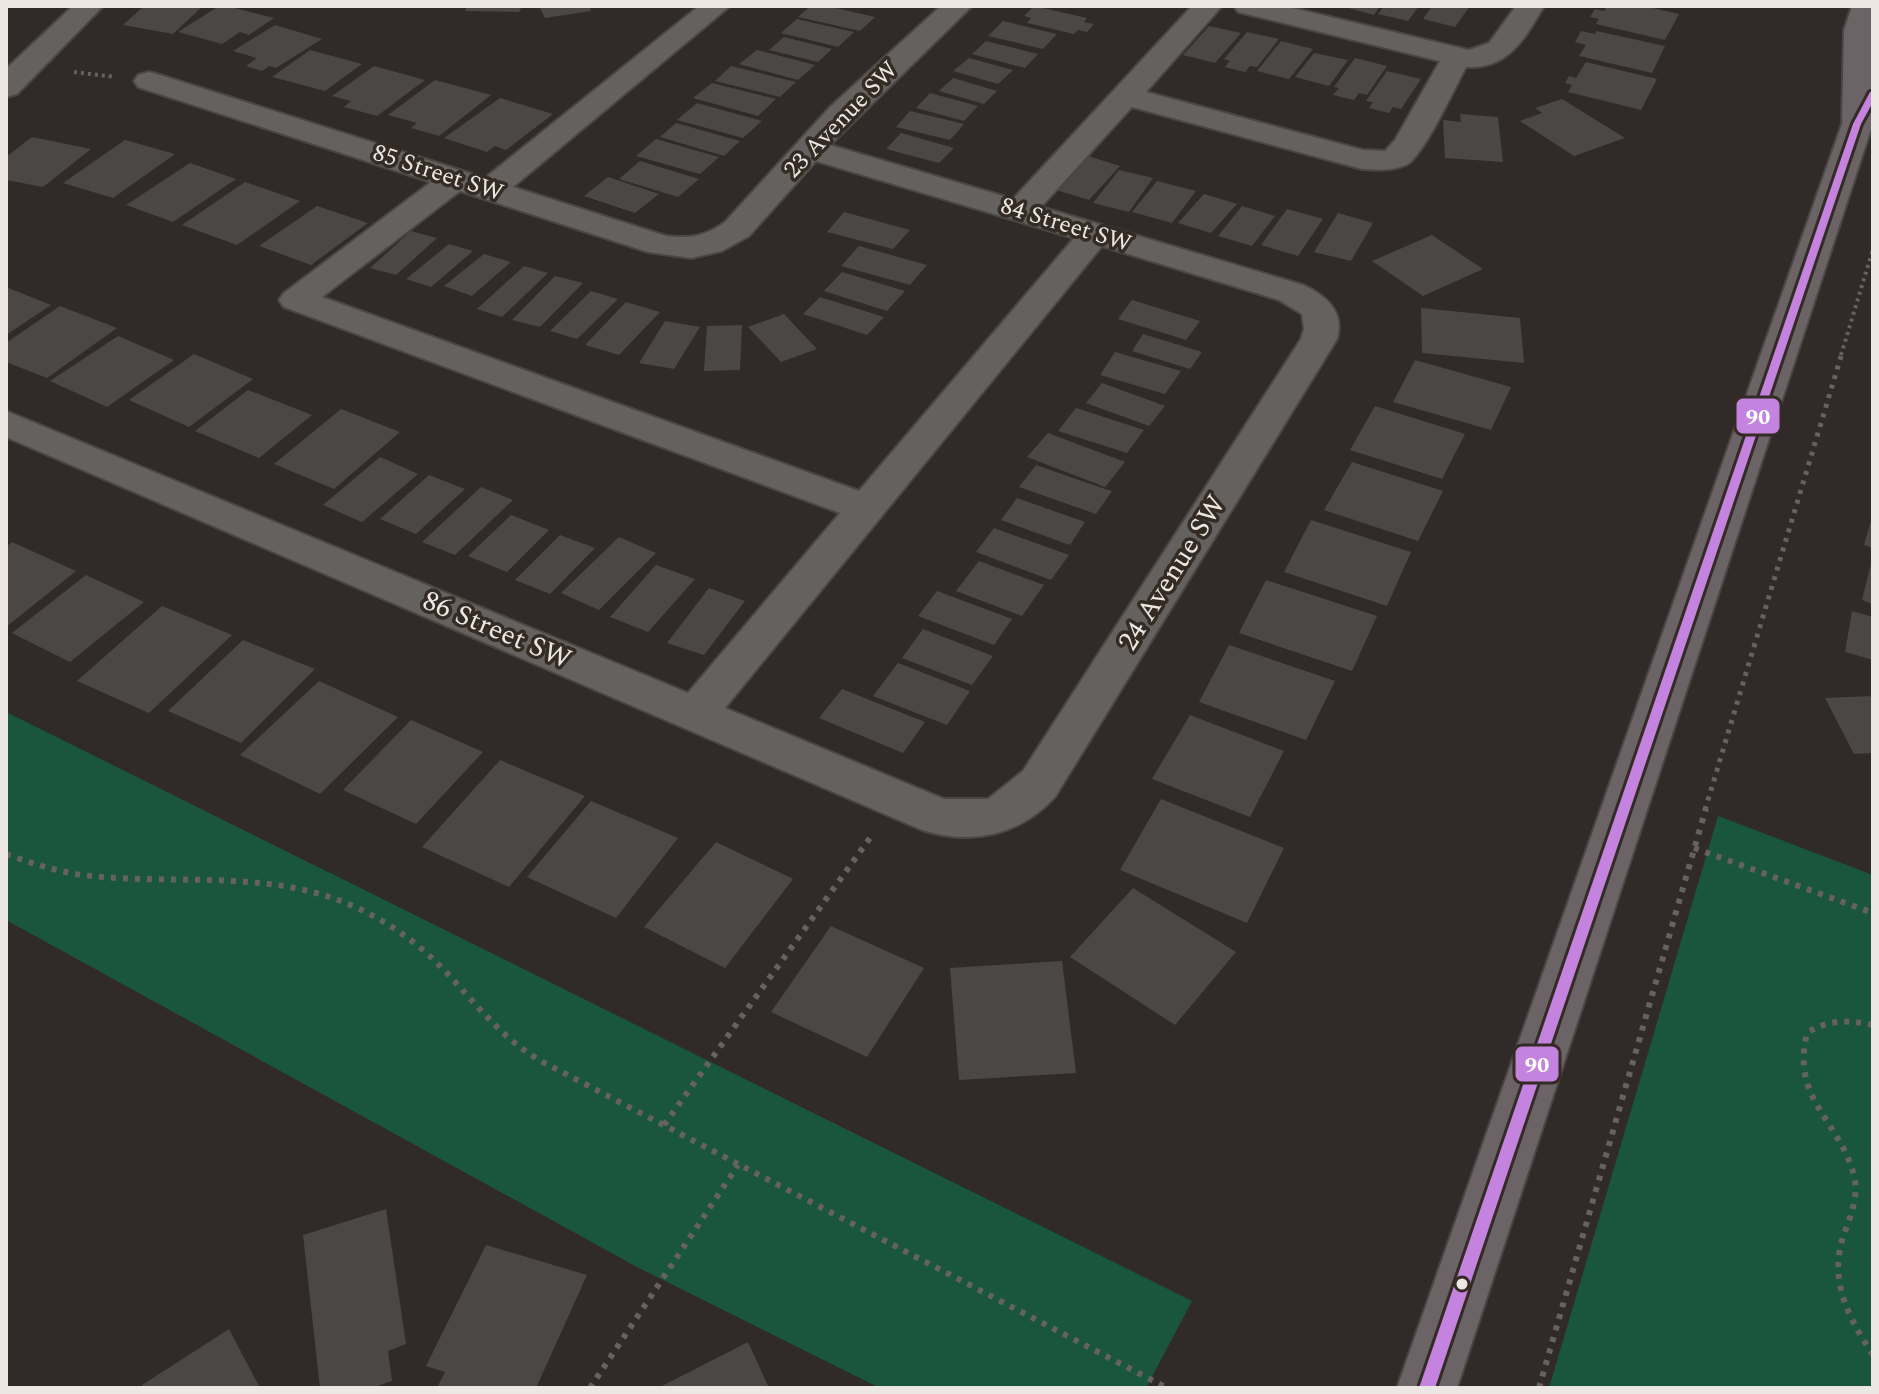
<svg xmlns="http://www.w3.org/2000/svg" width="1879" height="1394" viewBox="0 0 1879 1394" font-family="Spectral,serif">
  <style>
    .green { fill: #1a553e }
    .building { fill: #4b4745 }
    .lines { fill: none; stroke-linecap: round; stroke-linejoin: round }
    .minor-casing { stroke: #4a4644; stroke-width: 4 }
    .major-casing { stroke: #4a4644; stroke-width: 4 }
    .path-far2 { stroke: #66625f; stroke-width: 4; stroke-dasharray: 3 4; stroke-linecap: butt }
    .path-far1 { stroke: #66625f; stroke-width: 5; stroke-dasharray: 4 6; stroke-linecap: butt }
    .path { stroke: #66625f; stroke-width: 6; stroke-dasharray: 5 7; stroke-linecap: butt }
    .minor { fill: #65615f; fill-rule: evenodd }
    .major { fill: #6c6367; fill-rule: evenodd }
    .bus-1-casing { stroke: #332b24; stroke-width: 6 }
    .bus-1 { fill: #c483df; fill-rule: evenodd }
    .bus-dot { fill: #ece7e3; stroke: #332b24; stroke-width: 3 }
    .labels { text-anchor: middle; dominant-baseline: central; stroke-width: 7; stroke-linejoin: round; paint-order: stroke }
    .far-street-label { font-size: 24px; fill: #ece7e3; stroke: #332b24 }
    .street-label { font-size: 28px; fill: #ece7e3; stroke: #332b24 }
    .line-badge { stroke: #332b24; stroke-width: 3 }
    .badge-label { font-size: 22px; text-anchor: middle; font-weight: bold; fill: #fff }
  </style>
  <rect width="100%" height="100%" fill="#302b28"/>
  <g class="green">
    <polygon points="6,712 1192,1301 1146,1388 880,1388 637,1267 6,920"/>
    <polygon points="1718,816 1873,875 1873,1388 1549,1388"/>
  </g>
  <g class="building">
    <polygon points="144,6 203,6 173,34 123,25"/>
    <polygon points="219,6 227,6 274,18 249,35 240,32 222,44 178,32"/>
    <polygon points="467,6 522,6 519,12 465,11"/>
    <polygon points="539,6 589,6 591,11 545,18"/>
    <polygon points="810,6 827,6 875,17 860,31 798,17"/>
    <polygon points="1034,6 1087,18 1084,22 1094,24 1087,32 1078,30 1074,34 1027,23 1031,18 1024,16"/>
    <polygon points="1341,6 1380,6 1374,15"/>
    <polygon points="1384,6 1419,6 1408,21 1378,14"/>
    <polygon points="1432,6 1470,6 1455,27 1423,19"/>
    <polygon points="1607,6 1644,6 1679,14 1665,40 1596,24 1599,19 1590,17 1595,9 1604,11"/>
    <polygon points="797,19 854,32 838,47 781,33"/>
    <polygon points="1003,21 1057,34 1043,49 988,36"/>
    <polygon points="275,25 322,39 276,68 269,66 262,71 246,66 257,58 233,51"/>
    <polygon points="1209,26 1241,33 1215,63 1183,55"/>
    <polygon points="1581,31 1595,34 1596,31 1665,46 1652,73 1579,56 1586,45 1575,42"/>
    <polygon points="1247,32 1279,39 1257,67 1250,66 1245,72 1225,67 1230,61 1224,59"/>
    <polygon points="784,37 832,49 818,62 769,50"/>
    <polygon points="986,41 1038,54 1025,68 972,54"/>
    <polygon points="1281,41 1313,49 1289,79 1257,71"/>
    <polygon points="310,50 362,64 325,91 272,77"/>
    <polygon points="757,50 815,65 798,80 739,64"/>
    <polygon points="1314,53 1348,60 1329,86 1295,77"/>
    <polygon points="969,58 1013,70 998,84 953,71"/>
    <polygon points="1355,58 1387,66 1367,95 1359,93 1354,100 1333,95 1339,88 1334,87"/>
    <polygon points="1586,62 1657,79 1641,110 1568,92 1572,85 1565,83 1569,76 1576,78"/>
    <polygon points="374,66 425,80 377,116 344,107 351,101 332,96"/>
    <polygon points="731,66 796,82 780,97 715,81"/>
    <polygon points="1387,71 1421,79 1401,109 1393,107 1389,113 1369,108 1373,102 1366,101"/>
    <polygon points="953,78 997,91 984,104 939,91"/>
    <polygon points="435,80 491,95 439,136 411,128 417,123 388,115"/>
    <polygon points="712,83 776,99 758,116 693,98"/>
    <polygon points="930,93 978,106 964,121 916,108"/>
    <polygon points="500,98 553,114 506,150 495,146 487,152 444,138"/>
    <polygon points="1562,99 1625,138 1574,156 1520,121 1542,113 1535,108"/>
    <polygon points="697,103 762,121 743,138 677,120"/>
    <polygon points="910,111 964,124 950,140 896,127"/>
    <polygon points="1460,114 1498,117 1503,162 1445,158 1443,120 1461,122"/>
    <polygon points="676,123 740,141 724,156 660,137"/>
    <polygon points="901,133 954,148 939,163 886,149"/>
    <polygon points="32,137 91,149 43,187 6,180 6,157"/>
    <polygon points="656,139 719,157 700,174 636,156"/>
    <polygon points="125,140 175,154 113,198 63,183"/>
    <polygon points="1085,155 1120,166 1089,200 1053,189"/>
    <polygon points="640,161 699,179 678,197 619,179"/>
    <polygon points="190,163 236,179 173,222 126,205"/>
    <polygon points="1119,170 1153,178 1129,212 1093,203"/>
    <polygon points="608,177 659,194 635,213 584,196"/>
    <polygon points="1157,181 1196,191 1172,223 1132,212"/>
    <polygon points="245,182 300,201 237,245 182,225"/>
    <polygon points="1204,194 1237,204 1211,233 1178,223"/>
    <polygon points="317,206 368,223 311,265 259,246"/>
    <polygon points="1242,206 1275,216 1252,246 1218,236"/>
    <polygon points="1287,209 1323,219 1298,256 1261,245"/>
    <polygon points="844,212 910,230 893,249 827,232"/>
    <polygon points="1338,213 1373,223 1351,261 1314,252"/>
    <polygon points="411,231 437,238 396,275 370,268"/>
    <polygon points="1432,235 1483,269 1423,296 1372,261"/>
    <polygon points="449,244 473,251 431,287 406,279"/>
    <polygon points="859,246 927,265 910,285 841,266"/>
    <polygon points="484,254 511,262 472,296 444,286"/>
    <polygon points="524,266 548,273 502,317 477,309"/>
    <polygon points="842,272 905,291 887,311 824,291"/>
    <polygon points="555,276 583,283 540,327 512,320"/>
    <polygon points="6,287 51,305 6,335"/>
    <polygon points="591,291 618,299 577,339 550,331"/>
    <polygon points="820,297 884,317 867,335 803,314"/>
    <polygon points="1132,300 1200,321 1186,340 1118,319"/>
    <polygon points="626,302 660,312 619,355 585,345"/>
    <polygon points="60,306 117,328 47,378 6,362 6,343"/>
    <polygon points="1421,308 1520,318 1524,363 1422,353"/>
    <polygon points="784,314 817,349 781,362 748,327"/>
    <polygon points="665,321 700,327 674,369 639,363"/>
    <polygon points="742,325 740,370 704,371 707,326"/>
    <polygon points="1143,334 1202,352 1190,369 1132,351"/>
    <polygon points="118,336 174,360 107,407 50,381"/>
    <polygon points="1115,352 1181,371 1165,394 1100,375"/>
    <polygon points="194,354 253,379 189,427 129,400"/>
    <polygon points="1415,360 1511,387 1491,430 1393,402"/>
    <polygon points="1102,383 1165,406 1149,426 1086,403"/>
    <polygon points="248,390 312,415 259,458 195,431"/>
    <polygon points="1375,406 1465,434 1442,479 1350,450"/>
    <polygon points="1076,408 1144,430 1127,453 1058,431"/>
    <polygon points="341,409 400,432 334,489 274,464"/>
    <polygon points="1048,433 1125,462 1105,487 1027,457"/>
    <polygon points="380,457 418,474 362,522 323,505"/>
    <polygon points="1352,462 1443,491 1418,541 1324,510"/>
    <polygon points="1036,465 1102,488 1112,491 1096,514 1019,487"/>
    <polygon points="429,475 465,489 416,534 380,519"/>
    <polygon points="481,487 513,500 455,555 422,542"/>
    <polygon points="1017,498 1085,522 1070,545 1001,520"/>
    <polygon points="1873,513 1873,548 1864,545"/>
    <polygon points="511,515 549,530 507,572 468,556"/>
    <polygon points="1311,520 1411,552 1387,606 1284,572"/>
    <polygon points="994,528 1069,555 1051,580 976,552"/>
    <polygon points="560,535 595,548 550,594 515,580"/>
    <polygon points="619,537 656,553 599,610 561,593"/>
    <polygon points="12,542 76,571 6,627 6,547"/>
    <polygon points="1872,559 1873,559 1873,604 1862,600"/>
    <polygon points="979,561 1044,585 1022,616 956,591"/>
    <polygon points="656,565 695,579 648,632 610,617"/>
    <polygon points="86,575 144,602 70,662 12,633"/>
    <polygon points="1266,580 1377,616 1352,671 1239,633"/>
    <polygon points="709,588 745,601 704,655 667,643"/>
    <polygon points="937,591 1012,619 994,645 918,616"/>
    <polygon points="162,606 232,635 149,713 77,681"/>
    <polygon points="1852,611 1873,617 1873,660 1845,652"/>
    <polygon points="923,629 993,656 972,685 902,658"/>
    <polygon points="243,640 315,669 241,743 168,711"/>
    <polygon points="1229,645 1335,681 1306,740 1199,702"/>
    <polygon points="898,663 970,691 947,725 873,696"/>
    <polygon points="319,681 398,717 320,794 240,755"/>
    <polygon points="842,689 925,722 903,753 819,718"/>
    <polygon points="1873,696 1873,753 1854,754 1825,698"/>
    <polygon points="1190,715 1284,751 1250,817 1152,779"/>
    <polygon points="411,720 483,752 416,824 343,790"/>
    <polygon points="500,760 585,796 509,887 422,847"/>
    <polygon points="1161,799 1284,848 1247,923 1120,870"/>
    <polygon points="591,801 678,838 616,918 527,877"/>
    <polygon points="716,842 793,879 725,968 644,927"/>
    <polygon points="1133,888 1236,952 1175,1025 1070,957"/>
    <polygon points="831,926 924,968 867,1057 771,1012"/>
    <polygon points="1062,961 1076,1073 959,1080 950,968"/>
    <polygon points="386,1209 406,1344 388,1351 392,1381 372,1388 320,1388 303,1235"/>
    <polygon points="486,1245 587,1275 536,1388 437,1388 445,1372 426,1366"/>
    <polygon points="229,1329 260,1388 143,1388 142,1385"/>
    <polygon points="748,1342 769,1388 658,1388"/>
  </g>
  <g class="lines">
    <defs>
      <g id="minor">
        <polygon points="73,6 103,6 17,94 6,97 6,69"/>
        <path d="M699 6H730L513 187 666 236C689 239 706 236 725 222L830 107 941 6H972L830 145 1013 199 1192 6H1222L1146 92 1363 150 1385 151 1395 140 1440 61 1238 12 1234 6H1284L1469 50 1489 43 1516 6H1544C1525 38 1509 69 1466 67 1455 87 1424 156 1406 165 1392 171 1377 170 1362 169L1132 107 1041 207 1303 285C1327 296 1345 312 1337 339L1055 797C1020 835 972 846 922 830L6 437V411L688 693 840 513 284 307 279 300 284 293 431 182 138 87 134 81 138 75 149 72 160 75 485 178ZM816 161 1074 238 859 491 322 297 460 191 648 252 691 258 722 251 749 236ZM1102 246 1279 300 1302 314 1304 329 1301 339 1023 771 988 799H944L725 708Z"/>
      </g>
      <polygon id="major" points="1852,6 1873,6 1873,123 1457,1388 1397,1388 1842,124 1844,30"/>
    </defs>
    <use href="#minor" class="minor-casing"/>
    <use href="#major" class="major-casing"/>
    <g class="path-far2">
      <polyline points="74,72 115,77"/>
      <polyline points="1841,355 1873,249"/>
    </g>
    <polyline class="path-far1" points="1705,810 1842,353"/>
    <g class="path">
      <polyline points="1694,848 1873,913"/>
      <path d="M6 854C31 863 56 871 82 875 173 886 267 868 353 906 387 921 417 942 443 969 475 1002 499 1036 539 1060L1167 1388"/>
      <path d="M1873 1025C1848 1020 1829 1019 1807 1033 1791 1100 1838 1118 1854 1175 1859 1196 1851 1215 1844 1234 1828 1280 1848 1317 1873 1355"/>
      <polyline points="664,1125 872,835"/>
      <polyline points="590,1388 738,1165"/>
      <polyline points="1539,1388 1706,808"/>
    </g>
    <use href="#minor" class="minor"/>
    <use href="#major" class="major"/>
    <defs>
      <polygon id="bus-1" points="1870,92 1873,92 1873,102 1861,124 1435,1388 1419,1388 1853,124"/>
    </defs>
    <use href="#bus-1" class="bus-1-casing"/>
    <use href="#bus-1" class="bus-1"/>
  </g>
  <circle class="bus-dot" cx="1462" cy="1284" r="7"/>
  <g class="labels">
    <g class="far-street-label">
      <text transform="translate(841 120) rotate(-46)">23 Avenue SW</text>
      <text transform="translate(438 173) rotate(18)">85 Street SW</text>
      <text transform="translate(1066 225) rotate(17)">84 Street SW</text>
    </g>
    <g class="street-label">
      <text transform="translate(1172 573) rotate(-58)">24 Avenue SW</text>
      <text transform="translate(497 630) rotate(23)">86 Street SW</text>
    </g>
  </g>
  <g class="line-badge">
    <rect x="1735" y="397" width="46" height="38" rx="8" fill="#c483df"/>
    <rect x="1514" y="1045" width="46" height="38" rx="8" fill="#c483df"/>
  </g>
  <g class="badge-label">
    <text x="1758" y="424">90</text>
    <text x="1537" y="1072">90</text>
  </g>
  <rect width="1879" height="1394" fill="none" stroke="#ece7e3" stroke-width="16"/>
</svg>
